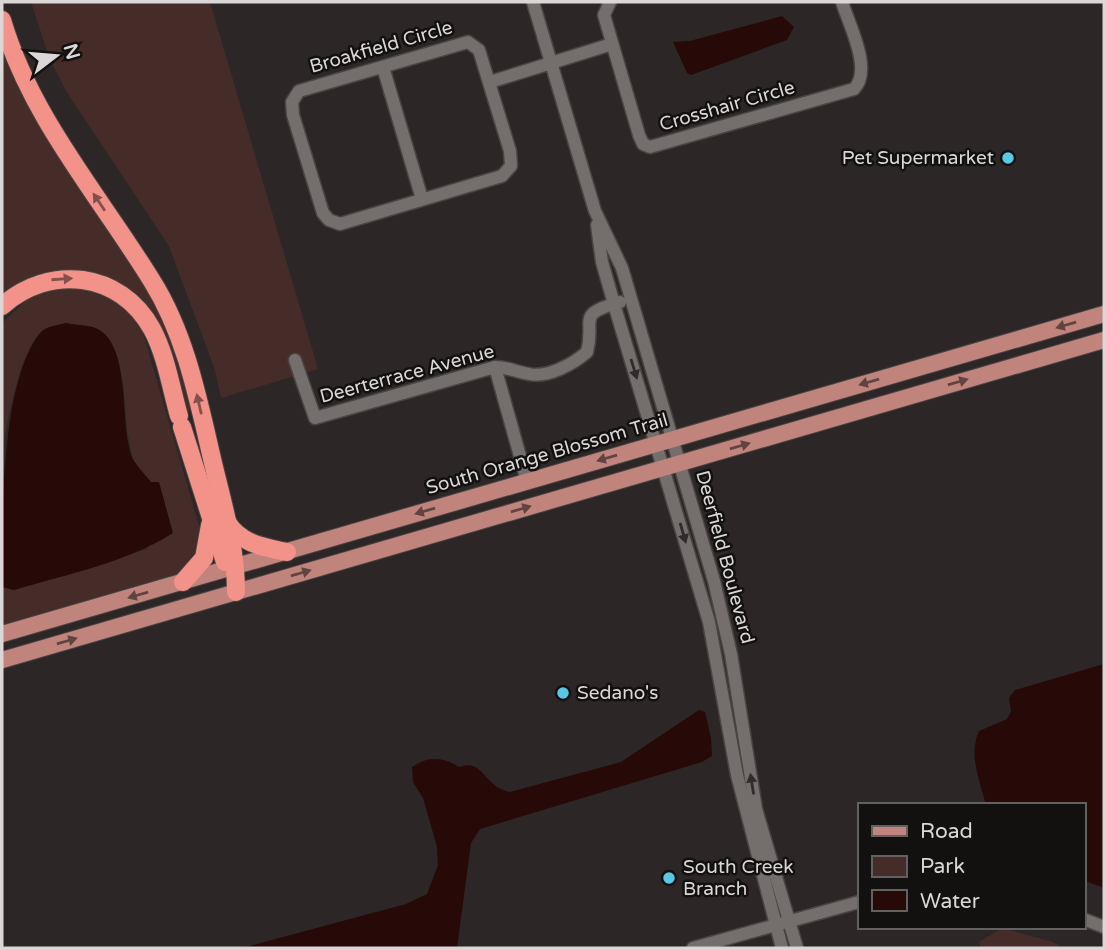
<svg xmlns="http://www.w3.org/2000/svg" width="1106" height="950" viewBox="0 0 1106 950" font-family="'Varela Round',sans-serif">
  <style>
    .green { fill: #452c29 }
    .water { fill: #270907 }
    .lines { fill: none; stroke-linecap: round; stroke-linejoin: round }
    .minor-casing { stroke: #484443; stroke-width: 15 }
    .major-casing { stroke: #484443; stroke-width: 18 }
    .highway-casing { stroke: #484443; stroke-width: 20 }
    .minor { stroke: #746e6d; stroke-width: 12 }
    .major { stroke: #c0847d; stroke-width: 16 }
    .highway { stroke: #f29288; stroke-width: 18 }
    .oneway { fill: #82514c }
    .oneway2 { fill: #614441 }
    .oneway3 { fill: #302c2c }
    .poi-dot { fill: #59c8e5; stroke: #131010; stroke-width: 2.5 }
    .labels { text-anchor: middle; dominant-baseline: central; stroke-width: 5; stroke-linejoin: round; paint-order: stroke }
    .street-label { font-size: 19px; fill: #dbd7d7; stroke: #131010 }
    .poi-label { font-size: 19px; fill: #dbd7d7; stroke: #131010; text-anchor: start }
  </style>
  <rect width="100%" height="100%" fill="#2c2726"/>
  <g class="green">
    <polygon points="31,2 210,2 318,369 221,398 215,370 169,246 66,91 49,57"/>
    <polygon points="2,31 159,300 196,410 187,412 153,318 63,272 41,276 2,298"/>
    <path d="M70 286C102 292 124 302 142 330L205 546 180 573 2 625V587L14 590 147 549 152 483 133 460 127 431 123 381 66 323C60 325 51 326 45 329 21 342 5 430 2 457V323L33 294Z"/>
    <polygon points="1002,928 1053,942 1063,948 981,948 979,942"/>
  </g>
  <g class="water">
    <polygon points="782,16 794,27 787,40 691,75 687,73 673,42 690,41"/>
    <path d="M66 323C75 325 85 325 93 327 135 341 117 431 134 461 139 469 146 476 151 482H159L173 533C125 563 68 574 14 590L2 587C2 521 0 381 41 332 47 326 58 325 66 323Z"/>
    <path d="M1104 664V888L1083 880V805H986C980 781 968 755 979 731L1007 719 1011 712 1009 698 1015 690Z"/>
    <path d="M699 710 705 712 711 738 712 756 702 762 480 829 471 843 457 948H242L406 904 427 894 438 865 437 847 423 798 413 782 412 767C427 756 444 757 459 767 484 758 483 787 510 792L621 762Z"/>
  </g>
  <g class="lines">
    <defs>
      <g id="minor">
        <polyline points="533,2 595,211 622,268 714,581 731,654 756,809 797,948"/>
        <path d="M610 2 604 15 639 135 643 144 650 147 854 89C873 70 849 25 842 2"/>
        <polygon points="468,42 479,50 510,151 511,166 502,176 340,224 329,220 323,213 293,115 292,102 299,91"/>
        <polyline points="383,67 422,199"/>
        <polyline points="490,82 612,44"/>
        <polyline points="597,225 602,262 614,304 709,622 737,775 782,948"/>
        <path d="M295 360 315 418 495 367C508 367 516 372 529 374 548 378 573 364 587 352 596 319 574 315 620 302"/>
        <polyline points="495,367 527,481"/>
        <polyline points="1083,919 1104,927"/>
        <polyline points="693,948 859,902"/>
      </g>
      <g id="major">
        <polyline points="2,634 1104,314"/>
        <polyline points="2,660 1104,340"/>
      </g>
      <g id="highway">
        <path d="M2 20C31 118 99 195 152 281 187 337 199 404 214 467 224 508 236 549 236 592"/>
        <path d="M2 306C49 264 120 271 152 329 166 355 171 388 179 416"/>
        <polyline points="182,427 225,562"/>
        <path d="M227 522C241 544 263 547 287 552"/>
        <polyline points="183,582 204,558 210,525"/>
      </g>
    </defs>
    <use href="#minor" class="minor-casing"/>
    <use href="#major" class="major-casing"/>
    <use href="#highway" class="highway-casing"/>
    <use href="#minor" class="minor"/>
    <use href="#major" class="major"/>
    <use href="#highway" class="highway"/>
  </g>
  <defs><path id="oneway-solid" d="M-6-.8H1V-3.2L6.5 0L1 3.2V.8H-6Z" transform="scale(1.75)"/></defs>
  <g class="oneway">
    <use href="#oneway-solid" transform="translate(99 202) rotate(-124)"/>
    <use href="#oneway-solid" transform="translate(62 279) rotate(-4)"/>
    <use href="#oneway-solid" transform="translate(199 404) rotate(-103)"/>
  </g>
  <g class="oneway2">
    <use href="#oneway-solid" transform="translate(1066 325) rotate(164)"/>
    <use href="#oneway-solid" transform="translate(869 382) rotate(164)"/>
    <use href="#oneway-solid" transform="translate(958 382) rotate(-16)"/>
    <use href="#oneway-solid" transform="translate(740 446) rotate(-16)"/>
    <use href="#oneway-solid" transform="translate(607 458) rotate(164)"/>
    <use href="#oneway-solid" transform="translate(521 509) rotate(-16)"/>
    <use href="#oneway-solid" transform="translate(425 511) rotate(164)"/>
    <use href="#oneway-solid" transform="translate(301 573) rotate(-16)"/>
    <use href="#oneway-solid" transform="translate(138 595) rotate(164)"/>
    <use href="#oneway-solid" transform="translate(67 641) rotate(-16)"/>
  </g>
  <g class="oneway3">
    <use href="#oneway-solid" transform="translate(634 369) rotate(73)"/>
    <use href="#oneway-solid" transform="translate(683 533) rotate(74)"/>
    <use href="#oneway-solid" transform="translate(752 784) rotate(-99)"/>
  </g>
  <g class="poi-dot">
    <circle cx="1008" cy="158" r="7"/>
    <circle cx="563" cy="693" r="7"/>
    <circle cx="669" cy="878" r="7"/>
  </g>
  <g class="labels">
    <g class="street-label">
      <text transform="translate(381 47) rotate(-16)">Broakfield Circle</text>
      <text transform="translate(727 106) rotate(-16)">Crosshair Circle</text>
      <text transform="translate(407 374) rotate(-15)">Deerterrace Avenue</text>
      <text transform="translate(547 454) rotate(-16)">South Orange Blossom Trail</text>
      <text transform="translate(725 557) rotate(75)">Deerfield Boulevard</text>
    </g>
    <g class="poi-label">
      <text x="994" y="158" text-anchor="end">Pet Supermarket</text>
      <text x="577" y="693">Sedano's</text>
      <text x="683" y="867">South Creek<tspan x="683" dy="22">Branch</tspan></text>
    </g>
  </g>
  <rect width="1106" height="950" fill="none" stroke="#dbd7d7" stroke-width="7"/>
  <rect x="858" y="803" width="228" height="126" fill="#131010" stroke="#636060" stroke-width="2"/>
  <rect x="872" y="826" width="35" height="10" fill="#c0847d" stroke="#636060" stroke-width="2"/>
  <text x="920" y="838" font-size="21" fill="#dbd7d7">Road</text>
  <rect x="872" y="856" width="35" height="21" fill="#452c29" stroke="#636060" stroke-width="2"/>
  <text x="920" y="873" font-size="21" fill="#dbd7d7">Park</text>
  <rect x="872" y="890" width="35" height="21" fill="#270907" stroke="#636060" stroke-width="2"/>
  <text x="920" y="908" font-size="21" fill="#dbd7d7">Water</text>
  <g transform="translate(56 56) rotate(74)" stroke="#131010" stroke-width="5" paint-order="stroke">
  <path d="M0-5L12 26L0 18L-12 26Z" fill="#dbd7d7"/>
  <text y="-10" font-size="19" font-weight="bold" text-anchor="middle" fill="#dbd7d7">N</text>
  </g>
</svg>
